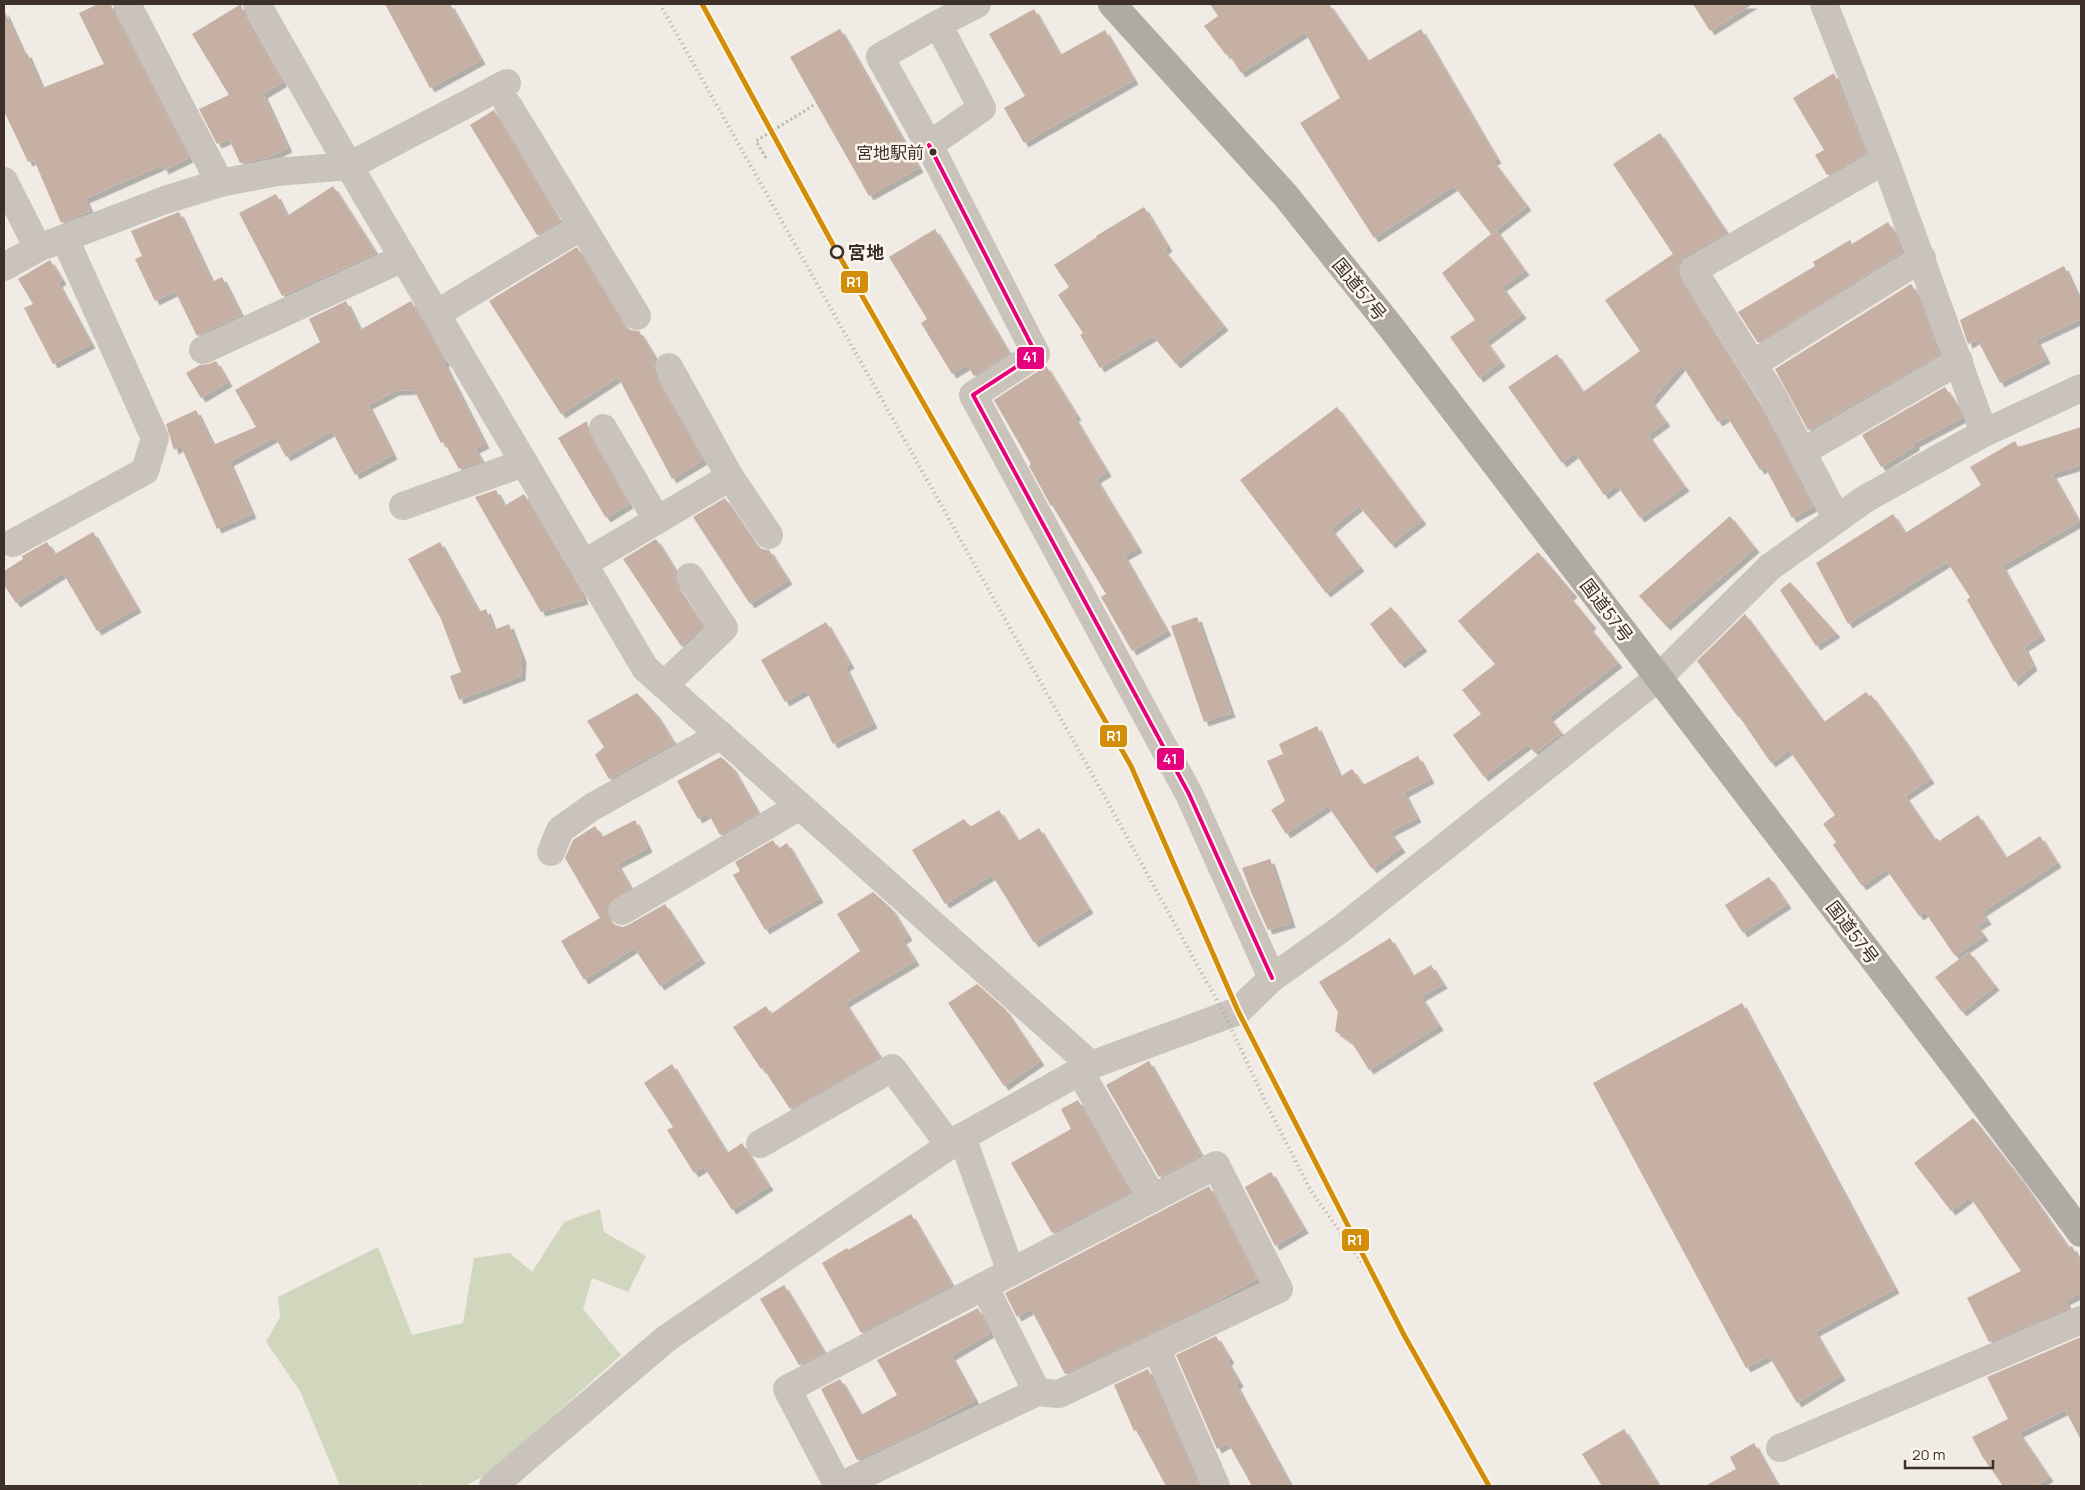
<svg xmlns="http://www.w3.org/2000/svg" width="2085" height="1490" viewBox="0 0 2085 1490" font-family="Manrope,'Noto Sans JP',sans-serif">
  <style>
    .green { fill: #d0d7bc }
    .building { fill: #c6b0a4; filter: url(#shadow) }
    .lines { fill: none; stroke-linecap: round; stroke-linejoin: round }
    .path { stroke: #c2bcb5; stroke-width: 3; stroke-dasharray: 2.5 2.5; stroke-linecap: butt }
    .minor { stroke: #cac3bc; stroke-width: 28 }
    .highway { stroke: #afaaa3; stroke-width: 28 }
    .rail { stroke: #b1aca7; stroke-width: 4; stroke-dasharray: 1 4; stroke-linecap: butt }
    .bus-1-casing { stroke: #fcf6ec; stroke-width: 8 }
    .bus-1 { stroke: #e5007d; stroke-width: 4 }
    .rail-1-casing { stroke: #fcf6ec; stroke-width: 9 }
    .rail-1 { stroke: #d28e08; stroke-width: 5 }
    .bus-dot { fill: #3c3029; stroke: #fcf6ec; stroke-width: 2 }
    .stop-dot { fill: #fcf6ec; stroke: #3c3029; stroke-width: 2.5 }
    .labels { text-anchor: middle; dominant-baseline: central; stroke-width: 5; stroke-linejoin: round; paint-order: stroke }
    .bus-label { font-size: 17px; fill: #3c3029; stroke: #fcf6ec; text-anchor: end }
    .stop-label { font-size: 18px; font-weight: bold; fill: #3c3029; stroke: #fcf6ec; text-anchor: start }
    .street-label { font-size: 18px; fill: #3c3029; stroke: #fcf6ec }
    .line-badge { stroke: #fcf6ec; stroke-width: 2 }
    .badge-label { font-size: 14px; text-anchor: middle; font-weight: bold; fill: #fff }
  </style>
  <defs>
    <filter id="shadow"><feDropShadow dx="4.5" dy="4.5" stdDeviation="0" flood-color="#0004"/></filter>
  </defs>
  <rect width="100%" height="100%" fill="#f0ebe4"/>
  <polygon class="green" points="600,1209 604,1232 646,1256 628,1292 592,1278 583,1309 621,1355 491,1472 465,1486 422,1486 420,1483 416,1486 340,1486 300,1391 266,1342 280,1317 278,1297 378,1247 412,1335 463,1323 474,1258 510,1253 532,1272 564,1222"/>
  <g class="building">
    <polygon points="98,4 111,4 113,11 189,158 164,170 162,165 85,199 90,211 61,223 34,160 28,162 4,111 4,10 24,54 27,53 42,88 104,64 79,13"/>
    <polygon points="241,4 243,12 283,82 263,94 288,148 267,158 240,163 229,139 217,144 199,109 229,95 192,34"/>
    <polygon points="385,4 450,4 481,60 430,88"/>
    <polygon points="1210,4 1329,4 1368,61 1421,29 1497,159 1493,161 1527,206 1496,230 1525,271 1502,287 1522,314 1486,341 1501,362 1479,378 1450,337 1475,320 1442,273 1491,234 1454,186 1374,238 1300,123 1340,98 1305,32 1241,73 1228,53 1226,55 1204,26 1218,16"/>
    <polygon points="1693,4 1753,4 1710,31"/>
    <polygon points="1034,9 1060,55 1105,30 1134,80 1024,143 1004,108 1025,96 989,34"/>
    <polygon points="840,29 919,168 869,196 790,57"/>
    <polygon points="1834,73 1866,153 1827,175 1815,155 1824,150 1793,98"/>
    <polygon points="494,110 560,221 537,235 470,125"/>
    <polygon points="1660,133 1727,233 1685,256 1679,263 1677,271 1680,278 1758,402 1813,507 1792,518 1765,467 1760,470 1727,416 1718,422 1682,365 1651,401 1666,422 1648,435 1685,487 1640,518 1617,485 1604,495 1575,453 1562,463 1508,387 1557,354 1583,392 1640,351 1605,300 1673,254 1613,164"/>
    <polygon points="333,186 376,253 282,296 239,213 276,194 287,216"/>
    <polygon points="1144,207 1168,247 1164,250 1224,326 1176,364 1153,336 1100,368 1080,335 1083,333 1058,295 1069,287 1054,265 1097,237 1096,236"/>
    <polygon points="179,212 212,282 222,277 241,315 197,336 175,291 155,301 135,259 142,256 131,231"/>
    <polygon points="1888,222 1895,234 1902,252 1758,343 1738,312 1815,266 1813,262 1850,240 1852,244"/>
    <polygon points="935,229 1009,353 974,376 967,365 952,374 921,323 927,319 889,257"/>
    <polygon points="577,247 624,324 630,330 639,331 651,351 655,359 653,367 655,375 703,460 672,479 618,377 561,414 489,301"/>
    <polygon points="50,260 62,280 58,283 91,344 53,364 24,308 33,304 18,279"/>
    <polygon points="2064,266 2081,303 2081,319 2036,340 2046,359 2000,383 1977,339 1968,344 1960,320"/>
    <polygon points="1911,284 1917,293 1939,355 1808,430 1775,369"/>
    <polygon points="346,301 360,330 411,301 446,362 444,363 485,444 475,449 482,461 459,469 444,442 441,443 414,390 395,391 368,405 393,455 355,475 332,431 286,457 275,437 229,462 252,514 217,529 181,446 174,450 166,424 196,410 213,445 256,427 235,390 320,342 309,319"/>
    <polygon points="216,361 228,382 201,398 186,373 200,365 209,364"/>
    <polygon points="1046,366 1077,416 1074,417 1107,472 1096,479 1138,548 1124,556 1167,631 1132,651 1101,597 1106,594 1052,505 1051,506 1029,466 1031,464 994,400"/>
    <polygon points="1945,387 1958,406 1962,418 1915,443 1915,446 1881,467 1862,435"/>
    <polygon points="1337,407 1422,520 1391,544 1359,506 1331,529 1360,567 1326,593 1240,480"/>
    <polygon points="587,421 590,436 629,504 606,518 558,438"/>
    <polygon points="2081,427 2081,465 2052,474 2079,522 2002,566 2041,636 2024,647 2033,666 2014,682 1967,600 1970,597 1947,562 1848,624 1816,563 1893,514 1905,533 1981,485 1970,467 2015,441 2018,447"/>
    <polygon points="496,490 504,506 524,494 581,591 584,600 541,612 475,497"/>
    <polygon points="725,498 756,544 762,549 769,550 788,580 750,604 693,517"/>
    <polygon points="1730,516 1755,548 1666,626 1639,596"/>
    <polygon points="93,532 137,608 97,631 63,573 16,603 4,585 4,571 23,559 22,556 47,542 55,554"/>
    <polygon points="656,539 676,571 674,578 677,586 704,626 681,646 623,559"/>
    <polygon points="440,542 479,612 486,609 494,630 509,624 522,658 521,676 459,700 450,676 461,672 441,619 408,559"/>
    <polygon points="1538,552 1573,593 1569,596 1592,624 1589,627 1618,663 1549,717 1561,733 1535,753 1528,744 1484,777 1453,735 1481,714 1462,690 1495,664 1458,621"/>
    <polygon points="1790,582 1836,633 1816,646 1780,590"/>
    <polygon points="1391,607 1423,647 1400,664 1370,624"/>
    <polygon points="1745,614 1824,722 1866,692 1869,696 1871,695 1905,741 1930,779 1905,796 1935,840 1937,838 1939,841 1978,815 2006,858 2040,836 2057,863 1982,912 1987,920 1977,926 1984,936 1955,956 1925,912 1919,916 1886,869 1862,886 1833,845 1836,842 1823,824 1835,815 1789,750 1771,763 1739,716 1738,717 1697,661"/>
    <polygon points="1197,617 1231,713 1204,722 1171,626"/>
    <polygon points="826,622 850,664 845,667 873,724 833,744 806,690 785,702 761,660"/>
    <polygon points="637,693 656,714 674,743 609,779 595,755 604,747 587,721"/>
    <polygon points="1317,726 1340,777 1352,769 1363,785 1418,756 1430,779 1404,793 1417,818 1390,832 1401,848 1372,869 1328,806 1286,834 1271,810 1285,801 1267,761 1283,754 1279,744"/>
    <polygon points="721,757 732,767 758,813 720,835 708,813 698,819 677,781"/>
    <polygon points="999,810 1018,841 1039,828 1089,909 1034,943 992,875 945,904 912,850 964,819 970,827"/>
    <polygon points="635,820 648,848 617,864 631,888 609,903 606,911 608,918 615,925 623,927 630,924 665,904 701,959 660,986 634,948 584,980 561,941 600,918 565,858 573,840 595,826 602,837"/>
    <polygon points="773,840 778,849 787,843 819,898 765,930 733,875 740,871 735,862"/>
    <polygon points="1270,859 1291,923 1268,930 1251,892 1242,868"/>
    <polygon points="1769,877 1787,904 1743,933 1725,905"/>
    <polygon points="873,892 891,908 908,936 902,940 915,961 845,1003 880,1057 790,1109 763,1068 761,1069 733,1027 766,1006 771,1014 860,951 837,914"/>
    <polygon points="1390,938 1413,976 1431,965 1443,984 1421,997 1439,1026 1369,1070 1352,1043 1335,1031 1338,1012 1319,982"/>
    <polygon points="1969,952 1995,986 1962,1012 1935,977"/>
    <polygon points="977,984 1005,1009 1040,1061 1004,1086 948,1003"/>
    <polygon points="1742,1003 1895,1289 1815,1332 1841,1376 1797,1403 1769,1356 1746,1368 1593,1083"/>
    <polygon points="1149,1061 1201,1155 1159,1177 1106,1085"/>
    <polygon points="672,1064 727,1153 742,1143 769,1186 732,1210 704,1167 694,1173 667,1130 673,1127 644,1083"/>
    <polygon points="1078,1100 1131,1192 1052,1233 1011,1163 1071,1129 1061,1109"/>
    <polygon points="1973,1118 2021,1179 2069,1248 2072,1246 2081,1264 2081,1293 2065,1301 2069,1308 1989,1342 1967,1298 2021,1271 1970,1197 1951,1211 1914,1163"/>
    <polygon points="1271,1172 1304,1229 1275,1246 1245,1187"/>
    <polygon points="1209,1186 1257,1279 1205,1307 1065,1374 1031,1309 1017,1317 1005,1293"/>
    <polygon points="911,1214 952,1285 861,1333 822,1263 847,1248 848,1250"/>
    <polygon points="784,1285 824,1352 799,1365 760,1299"/>
    <polygon points="978,1308 990,1333 951,1356 975,1400 917,1432 857,1460 821,1389 840,1379 861,1415 897,1395 877,1360"/>
    <polygon points="1216,1336 1230,1359 1227,1361 1239,1382 1236,1385 1291,1486 1252,1486 1228,1443 1217,1449 1176,1355"/>
    <polygon points="2081,1337 2081,1440 2065,1410 2019,1433 2049,1477 2036,1486 2003,1486 1982,1456 1972,1437 2008,1419 1987,1377"/>
    <polygon points="1148,1369 1199,1486 1166,1486 1136,1430 1134,1431 1114,1385"/>
    <polygon points="1624,1429 1659,1486 1602,1486 1582,1454"/>
    <polygon points="1754,1443 1778,1486 1705,1486 1736,1469 1730,1457"/>
  </g>
  <g class="lines">
    <polyline class="path" points="766,158 756,141 814,105"/>
    <g class="minor">
      <polyline points="127,4 220,183"/>
      <polyline points="257,4 349,166 645,668 1091,1065"/>
      <polyline points="1824,4 1885,160 1984,433"/>
      <polyline points="938,24 982,108 929,145 880,57 938,24 977,4"/>
      <polyline points="929,145 1036,354 973,395 1189,794 1272,978"/>
      <polyline points="4,181 38,248"/>
      <polyline points="582,226 637,316"/>
      <polyline points="4,267 38,248 165,200 220,183 277,172 349,166 507,83"/>
      <polyline points="436,314 582,226 508,105"/>
      <polyline points="203,350 403,258"/>
      <polyline points="1753,364 1922,258"/>
      <polyline points="603,428 657,520"/>
      <polyline points="1802,452 1959,361"/>
      <polyline points="730,477 769,535"/>
      <polyline points="403,506 524,463"/>
      <polyline points="1837,519 1772,394 1693,270 1885,160"/>
      <polyline points="13,543 145,471 155,438 65,239"/>
      <polyline points="583,564 730,477 669,367"/>
      <polyline points="664,685 724,628 690,577"/>
      <polyline points="551,852 560,830 592,807 721,735"/>
      <polyline points="622,911 800,806"/>
      <polyline points="1080,1072 1153,1198"/>
      <polyline points="962,1137 1011,1272"/>
      <polyline points="760,1144 892,1068 950,1146"/>
      <polyline points="984,1286 1037,1392"/>
      <polyline points="1156,1348 1216,1486"/>
      <polyline points="1780,1448 2081,1320"/>
      <polyline points="493,1486 667,1338 962,1137 1091,1065 1238,1011 1272,978 1341,929 1659,677 1770,567 1865,499 1984,433 2081,388"/>
      <polyline points="838,1486 787,1389 1216,1165 1279,1289 1059,1394 1037,1392 840,1486"/>
    </g>
    <polyline class="highway" points="1112,4 1286,196 1390,326 1969,1084 2081,1233"/>
    <polyline class="rail" points="660,4 1101,790 1225,1015 1267,1105 1311,1191 1381,1289"/>
    <defs>
      <polyline id="bus-1" points="929,145 1036,354 973,395 1189,794 1272,978"/>
    </defs>
    <use href="#bus-1" class="bus-1-casing"/>
    <use href="#bus-1" class="bus-1"/>
    <defs>
      <polyline id="rail-1" points="702,4 837,252 1131,766 1238,1011 1404,1335 1489,1486"/>
    </defs>
    <use href="#rail-1" class="rail-1-casing"/>
    <use href="#rail-1" class="rail-1"/>
  </g>
  <circle class="bus-dot" cx="933" cy="152" r="4.5"/>
  <circle class="stop-dot" cx="837" cy="252" r="6"/>
  <g class="labels">
    <g class="bus-label">
      <text x="924" y="152">宮地駅前</text>
    </g>
    <g class="stop-label">
      <text x="848" y="252">宮地</text>
    </g>
    <g class="street-label">
      <text transform="translate(1360 289) rotate(51)">国道57号</text>
      <text transform="translate(1607 610) rotate(53)">国道57号</text>
      <text transform="translate(1853 932) rotate(53)">国道57号</text>
    </g>
  </g>
  <g class="line-badge">
    <rect x="840" y="270" width="29" height="24" rx="5" fill="#d28e08"/>
    <rect x="1016" y="346" width="29" height="24" rx="5" fill="#e5007d"/>
    <rect x="1099" y="724" width="29" height="24" rx="5" fill="#d28e08"/>
    <rect x="1156" y="747" width="29" height="24" rx="5" fill="#e5007d"/>
    <rect x="1341" y="1228" width="29" height="24" rx="5" fill="#d28e08"/>
  </g>
  <g class="badge-label">
    <text x="854" y="287">R1</text>
    <text x="1030" y="362">41</text>
    <text x="1114" y="741">R1</text>
    <text x="1170" y="764">41</text>
    <text x="1355" y="1245">R1</text>
  </g>
  <rect width="2085" height="1490" fill="none" stroke="#3c3029" stroke-width="10"/>
  <path d="M1905 1460v8h88v-8" fill="none" stroke="#3c3029" stroke-width="2.5"/>
  <text x="1912" y="1460" font-size="15" fill="#3c3029" stroke="#fcf6ec" stroke-width="4" paint-order="stroke">20 m</text>
</svg>
